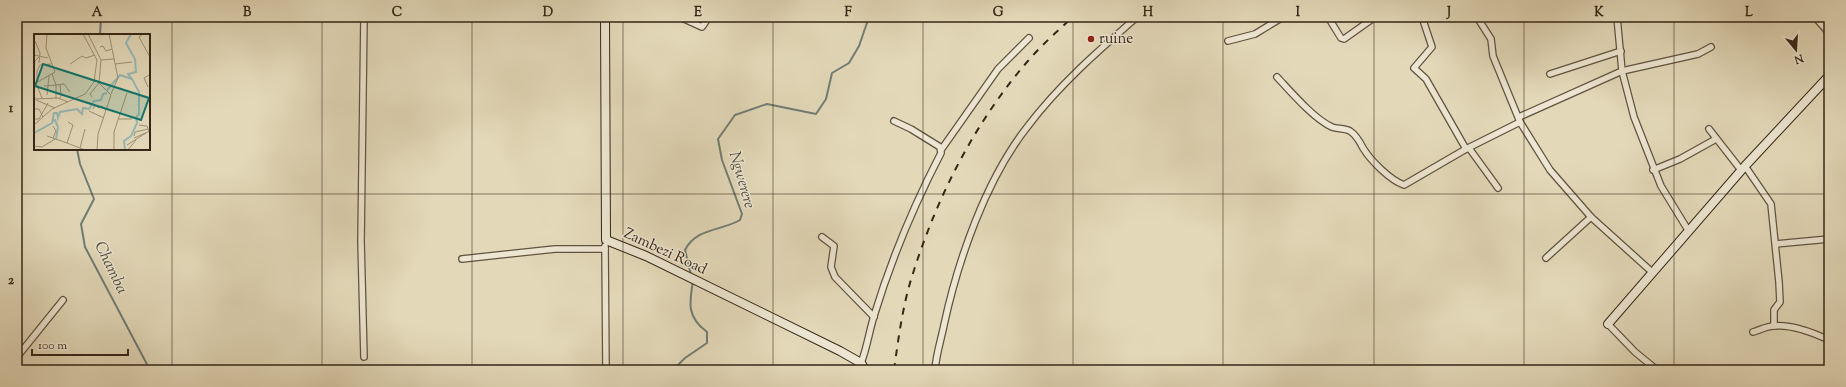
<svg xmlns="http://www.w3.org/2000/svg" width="1846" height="387" viewBox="0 0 1846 387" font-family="'Sorts Mill Goudy',serif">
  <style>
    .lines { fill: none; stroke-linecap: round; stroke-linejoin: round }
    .stream { stroke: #707e76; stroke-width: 2 }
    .street-casing { stroke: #615340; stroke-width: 8 }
    .secondary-casing { stroke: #362617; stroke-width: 10 }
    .street { stroke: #ede6d2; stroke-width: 5.5 }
    .secondary { stroke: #ede6d2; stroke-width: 8 }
    .rail { stroke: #362617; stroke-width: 2; stroke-dasharray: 7 7; stroke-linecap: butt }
    .grid { fill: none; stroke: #362617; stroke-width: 1; stroke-opacity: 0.55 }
    .poi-dot { fill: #8f2418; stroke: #ede6d2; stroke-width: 1.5 }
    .labels { text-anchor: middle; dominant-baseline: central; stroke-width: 3; stroke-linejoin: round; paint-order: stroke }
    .poi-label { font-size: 15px; fill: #362617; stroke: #ede6d2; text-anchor: start }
    .street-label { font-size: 15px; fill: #362617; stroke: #ede6d2 }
    .water-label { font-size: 16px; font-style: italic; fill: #4e4b3e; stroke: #ede6d2 }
    .inset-river { fill: none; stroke: #96b9b5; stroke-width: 2 }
    .inset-road { fill: none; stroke: #9e9178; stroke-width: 1 }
    .view { fill: #0f766e; fill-opacity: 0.15; stroke: #0f766e; stroke-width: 2 }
    .inset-edge { fill: none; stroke: #362617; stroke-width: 2 }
    .neatline { fill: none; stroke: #362617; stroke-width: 1.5 }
    .grid-label { font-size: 13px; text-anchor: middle; font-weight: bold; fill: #362617 }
  </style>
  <rect width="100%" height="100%" fill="#e3d9b9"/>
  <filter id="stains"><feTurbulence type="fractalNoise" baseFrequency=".005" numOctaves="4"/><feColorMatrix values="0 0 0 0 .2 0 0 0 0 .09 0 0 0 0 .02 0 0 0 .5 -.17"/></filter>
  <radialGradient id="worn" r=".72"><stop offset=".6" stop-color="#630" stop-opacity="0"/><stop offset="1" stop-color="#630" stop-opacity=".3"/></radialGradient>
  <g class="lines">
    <g class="stream">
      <polyline points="100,35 101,17"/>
      <polyline points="77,149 80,164 94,199 81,224 85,247 150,370"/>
      <path d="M691 275 685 250C696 228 721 231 740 220L742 214 722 160 718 139 735 115 767 104 816 114 826 99 832 73 849 63 859 46 869 17"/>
      <path d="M673 370 685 358 707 343V332C687 317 689 304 693 281"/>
    </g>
    <defs>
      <g id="street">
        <polyline points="364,17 361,241 364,357"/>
        <polyline points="680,17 702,27 709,17"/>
        <polyline points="1328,17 1341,38 1344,39 1375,17"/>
        <polyline points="1422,17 1432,47 1414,68 1426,79 1466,149"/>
        <polyline points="1477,17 1491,39 1493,56 1520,122 1550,170 1591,217 1652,272"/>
        <polyline points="1617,17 1622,71 1634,117 1661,186 1688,230"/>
        <polyline points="1815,17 1829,33"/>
        <polyline points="1228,41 1255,34 1283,17"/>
        <polyline points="1550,74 1621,51"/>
        <path d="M1277 77C1291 92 1314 119 1332 127 1337 129 1345 128 1350 131 1356 135 1360 142 1363 148 1371 161 1390 180 1404 185L1466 149 1520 122"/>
        <polyline points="1519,117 1622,71 1698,54 1711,47"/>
        <polyline points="1709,129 1741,170"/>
        <polyline points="1469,148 1498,188"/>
        <polyline points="941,150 998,69 1029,38"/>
        <polyline points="1745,166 1771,204 1779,282 1780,302 1774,310 1774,326"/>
        <polyline points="1653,170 1680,159 1716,139"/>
        <polyline points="822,237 834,246 831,267 835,277 874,317"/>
        <polyline points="1776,244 1829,239"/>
        <polyline points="605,246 606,370"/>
        <polyline points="1546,258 1591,217"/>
        <polyline points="462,259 555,249 605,249"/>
        <polyline points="1608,324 1635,352 1657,370"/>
        <path d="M1753 332C1760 330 1767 326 1774 326 1792 324 1814 333 1829 340"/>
        <polyline points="17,357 63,300"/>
        <path d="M861 363C867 348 869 332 874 316 891 260 914 205 941 153L940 147 911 129 894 121"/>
        <path d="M935 370C936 355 941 340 944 325 958 260 986 179 1028 126 1059 85 1098 51 1137 17"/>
      </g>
      <g id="secondary">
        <polyline points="605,17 606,240 646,256 840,351 861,363 865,370"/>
        <polyline points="1608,324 1745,166 1829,76"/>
      </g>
    </defs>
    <use href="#street" class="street-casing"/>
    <use href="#secondary" class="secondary-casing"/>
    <use href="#street" class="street"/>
    <use href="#secondary" class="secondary"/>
    <path class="rail" d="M894 370C898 341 902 311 910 283 934 203 972 126 1027 62 1041 46 1057 31 1073 17"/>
  </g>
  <path class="grid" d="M172 17V370M322 17V370M472 17V370M623 17V370M773 17V370M923 17V370M1073 17V370M1223 17V370M1374 17V370M1524 17V370M1674 17V370M17 194H1829"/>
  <circle class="poi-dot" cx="1091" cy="39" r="4"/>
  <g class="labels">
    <g class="poi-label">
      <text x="1099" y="39">ruine</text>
    </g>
    <g class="street-label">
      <text transform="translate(665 252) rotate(25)">Zambezi Road</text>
    </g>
    <g class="water-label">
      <text transform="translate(741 180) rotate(74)">Ngwerere</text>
      <text transform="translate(110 268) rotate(64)">Chamba</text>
    </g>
  </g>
  <g transform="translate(34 34)">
    <rect width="116" height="116" fill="#e3d9b9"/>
    <path class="inset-river" d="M97 0 92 9 101 25 102 38 94 40 98 45M73 56 86 41 98 45 105 58V80L102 84 103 89 97 102 90 107 91 116M19 87 21 86 24 93 22 105M0 99 18 89 20 79H23L24 84 26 78 43 75 48 80 49 74 55 75 60 67 67 66 69 60 73 59"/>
    <path class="inset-road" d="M54 0 67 26 65 49 77 61 64 100 63 116M75 0 84 44 77 60M109 0 105 3 116 23M1 7 6 19 5 29M66 13 69 12 72 17 78 15M0 21 14 24M67 26 80 25M36 30 48 22 52 24 61 21M81 30 98 28M0 35 1 27 5 23M18 40 22 51V65M3 48V37L6 31 17 30M2 49 8 64M0 50 21 38 12 14 13 0M22 51 30 50 36 58M10 52 22 51M114 53 110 44 115 41M13 61 15 42M58 63 56 60 65 49M0 65 24 64 34 68M25 65 27 62 26 50M2 66 21 74M0 75H5L9 83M59 75 61 71 65 74 68 72 72 76M55 77 70 84M0 85H5L14 69M85 85H98M34 88 39 91 33 109 51 116M0 91 18 75 51 60 60 48 63 26 49 0M105 91 113 92 116 100M19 92 22 97 19 104M13 102 33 109M100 102 101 98 114 95M100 104 116 97M93 111 112 99M0 112 8 113 21 105M46 114 51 95M80 116V98L93 59M94 116 102 106"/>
    <path class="view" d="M9 30 115 64 107 86 1 52Z"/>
    <rect width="116" height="116" class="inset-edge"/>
  </g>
  <rect width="1846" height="387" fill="none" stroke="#e3d9b9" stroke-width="44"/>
  <g transform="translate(1796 50) rotate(162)" stroke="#ede6d2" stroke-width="3" paint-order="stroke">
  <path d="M0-3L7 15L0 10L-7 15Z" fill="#362617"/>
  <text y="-6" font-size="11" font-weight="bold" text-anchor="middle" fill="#362617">N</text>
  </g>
  <path d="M32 349v6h96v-6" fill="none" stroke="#362617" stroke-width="2"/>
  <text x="38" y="349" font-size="12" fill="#362617" stroke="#ede6d2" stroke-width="3" paint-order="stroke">100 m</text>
  <rect x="22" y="22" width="1802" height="343" class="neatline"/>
  <g class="grid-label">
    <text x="97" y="16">A</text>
    <text x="247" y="16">B</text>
    <text x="397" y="16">C</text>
    <text x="548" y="16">D</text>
    <text x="698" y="16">E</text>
    <text x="848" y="16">F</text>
    <text x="998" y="16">G</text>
    <text x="1148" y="16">H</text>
    <text x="1298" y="16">I</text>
    <text x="1449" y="16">J</text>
    <text x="1599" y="16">K</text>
    <text x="1749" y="16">L</text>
    <text x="11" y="112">1</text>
    <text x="11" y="284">2</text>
  </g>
  <rect width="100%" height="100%" filter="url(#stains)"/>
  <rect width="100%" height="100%" fill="url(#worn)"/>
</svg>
